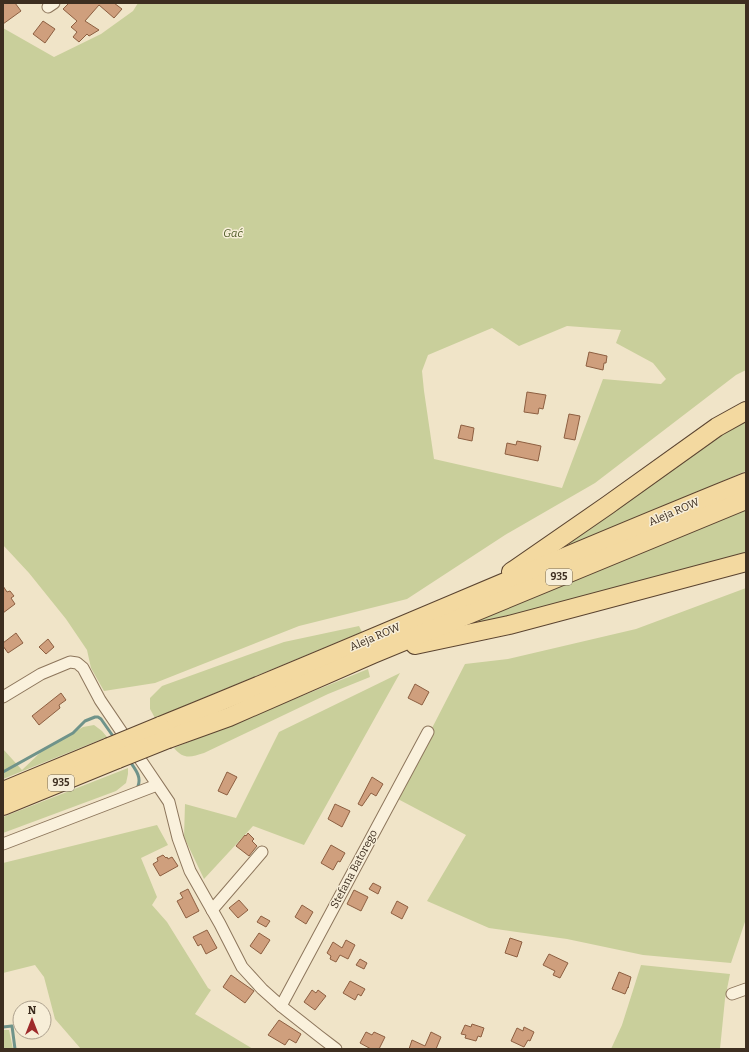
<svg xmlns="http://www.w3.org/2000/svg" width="749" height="1052" viewBox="0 0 749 1052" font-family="Bitter,serif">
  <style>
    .green { fill: #c9cf9b; fill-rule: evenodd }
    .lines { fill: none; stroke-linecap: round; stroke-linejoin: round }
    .stream { stroke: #6f938a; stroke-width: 3 }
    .building { fill: #cf9f7d; stroke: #8d5f41 }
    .minor-casing { stroke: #8d765c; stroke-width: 13 }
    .primary-casing { stroke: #5b4430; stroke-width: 20 }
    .minor { stroke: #faf1dc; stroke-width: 11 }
    .primary { stroke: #f3d9a0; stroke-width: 18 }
    .primary-bridge-casing { stroke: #5b4430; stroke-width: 20; stroke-linecap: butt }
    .primary-bridge { stroke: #f3d9a0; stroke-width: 18 }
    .labels { text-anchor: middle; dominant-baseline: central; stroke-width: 3; stroke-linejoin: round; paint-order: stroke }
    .shield { fill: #f7eed8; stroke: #756857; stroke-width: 1 }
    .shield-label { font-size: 10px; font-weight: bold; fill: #3d2e20 }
    .park-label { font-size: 11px; font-style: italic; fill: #4d5a26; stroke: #f7eed8 }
    .street-label { font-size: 11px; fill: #3d2e20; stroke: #f7eed8 }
  </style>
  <rect width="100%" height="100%" fill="#f0e4c8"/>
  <g class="green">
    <path d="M138 3H746V370L736 375 595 483 505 535 407 599 299 626 155 683 104 691 91 668 87 650 66 619 29 573 3 545V28L54 57 101 34 133 11ZM567 326 621 330 616 343 653 363 666 379 661 384 603 379 562 488 434 459 424 391 422 371 428 355 492 328 519 346Z"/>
    <polygon points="746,417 746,471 535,562"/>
    <polygon points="746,510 746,556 433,639"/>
    <polygon points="746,588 746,919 731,963 643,955 567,939 489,928 427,901 466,835 396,798 465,664 508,659 636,629"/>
    <polygon points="359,626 362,632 155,718 150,709 150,698 162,686 284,642"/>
    <path d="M368 669 370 677 328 694 204 753C191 757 184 760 174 748Z"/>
    <polygon points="400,673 304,845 253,826 204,879 184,837 185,804 236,818 279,732"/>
    <polygon points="94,725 102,731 107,737 3,779 3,749 22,770 43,750 83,727"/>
    <polygon points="128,768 128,774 126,783 116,791 3,833 3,817"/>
    <polygon points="157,825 168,845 141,858 157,897 152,905 167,922 208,988 211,990 195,1014 253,1049 81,1049 55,1019 44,977 35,965 3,973 3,863"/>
    <polygon points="641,965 730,974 725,999 720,1049 611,1049 622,1025"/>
    <polygon points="3,1030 9,1030 13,1049 3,1049"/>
  </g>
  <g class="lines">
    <g class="stream">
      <path d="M129 760C134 768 142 776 138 786"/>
      <polyline points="3,772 73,733 85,721 95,717 98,717 101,719 115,739"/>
      <polyline points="3,1027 12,1026 15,1049"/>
    </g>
  </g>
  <g class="building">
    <polygon points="3,3 15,3 21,11 3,24"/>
    <polygon points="69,3 114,3 122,9 114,18 99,5 85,21 99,30 89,36 87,34 79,42 73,37 77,32 71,27 77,21 63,9"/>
    <polygon points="43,21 55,29 45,43 33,34"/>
    <polygon points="589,352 607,356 606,363 604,363 603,370 586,366"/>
    <polygon points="527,392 546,395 543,409 539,408 538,414 524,412"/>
    <polygon points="569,414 580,416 575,440 564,438"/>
    <polygon points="461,425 474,428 472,441 458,438"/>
    <polygon points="517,441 541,446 538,461 505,454 507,443 516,445"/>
    <polygon points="3,586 7,592 10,591 14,596 11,598 15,604 3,613"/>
    <polygon points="16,633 23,643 8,653 3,646 3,643"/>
    <polygon points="48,639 54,647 46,654 39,647"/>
    <polygon points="415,684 429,692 422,705 408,698"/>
    <polygon points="61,693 66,700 59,705 60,708 39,725 32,716"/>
    <polygon points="227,772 237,777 227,795 218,791"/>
    <polygon points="372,777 383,784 376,796 371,793 362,806 358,804"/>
    <polygon points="335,804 350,811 342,827 328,819"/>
    <polygon points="248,833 254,839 252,841 257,846 249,856 236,846 245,835 246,836"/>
    <polygon points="331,845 345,853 340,862 338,861 333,870 321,863"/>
    <polygon points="163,855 166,858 167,857 168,859 172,857 178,866 160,876 153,864 158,861 157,858"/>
    <polygon points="373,883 381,887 378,894 369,889"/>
    <polygon points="188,889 199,911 186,918 177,901 183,898 180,893"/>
    <polygon points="354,890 368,897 361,911 347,904"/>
    <polygon points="239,900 248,910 238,918 229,908"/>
    <polygon points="397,901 408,907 402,919 391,913"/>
    <polygon points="302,905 313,912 306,924 295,917"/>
    <polygon points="261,916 270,921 266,927 257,922"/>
    <polygon points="207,930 217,948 206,954 201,944 198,946 193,937"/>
    <polygon points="259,933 270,940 261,954 250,946"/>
    <polygon points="510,938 522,942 517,957 505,953"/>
    <polygon points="346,940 355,945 348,959 340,955 336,962 330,959 331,956 327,953 333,942 342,948"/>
    <polygon points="549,954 568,963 560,978 553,975 555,971 543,965"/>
    <polygon points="360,959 367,963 364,969 356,965"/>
    <polygon points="619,972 631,977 628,988 628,987 625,994 612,989"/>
    <polygon points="231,975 254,991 245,1003 223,987"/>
    <polygon points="350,981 365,989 361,996 358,994 355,1000 343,993"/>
    <polygon points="312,990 316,993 318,990 326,996 315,1010 304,1002"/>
    <polygon points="279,1020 301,1034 296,1043 289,1039 285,1045 268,1035"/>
    <polygon points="472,1024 484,1028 481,1037 478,1036 476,1041 465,1038 466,1035 461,1034 465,1025 471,1027"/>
    <polygon points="524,1027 534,1032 530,1041 528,1040 524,1047 511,1041 517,1028 523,1031"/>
    <polygon points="366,1032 372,1035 374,1032 385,1037 379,1049 371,1049 360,1043"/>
    <polygon points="431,1032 441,1037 436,1049 409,1049 412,1040 425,1046"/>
  </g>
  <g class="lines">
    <defs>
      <g id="minor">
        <polyline points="48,7 54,3"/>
        <polyline points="3,697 41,674 70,662 77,663 83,668 100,700 169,802 178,838 190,871 220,924 242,967 262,989 281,1006 319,1036 336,1049"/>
        <polyline points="3,844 157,785"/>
        <polyline points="212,910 262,852"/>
        <polyline points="732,994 746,989"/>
        <polyline points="281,1006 428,732"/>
      </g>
      <g id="primary">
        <polyline points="511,572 608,505 717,427 746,411"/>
        <polyline points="415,645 509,625 746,562"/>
        <path d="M160 726C356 647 550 561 746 482"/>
        <polyline points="168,739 229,717 373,654 746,500"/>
        <polyline points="3,791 109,747"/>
        <polyline points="3,806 118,759"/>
      </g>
    </defs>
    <use href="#minor" class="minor-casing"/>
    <use href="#primary" class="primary-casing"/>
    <use href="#minor" class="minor"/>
    <use href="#primary" class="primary"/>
    <defs>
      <g id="primary-bridge">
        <polyline points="109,747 160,726"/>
        <polyline points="118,759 168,739"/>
      </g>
    </defs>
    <use href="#primary-bridge" class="primary-bridge-casing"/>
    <use href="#primary-bridge" class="primary-bridge"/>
  </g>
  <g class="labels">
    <g class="shield">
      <rect x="546" y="569" width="26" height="16" rx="3"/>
      <rect x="48" y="775" width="26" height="16" rx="3"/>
    </g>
    <g class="shield-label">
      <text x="559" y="577">935</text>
      <text x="61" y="783">935</text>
    </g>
    <g class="park-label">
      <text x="233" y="233">Gać</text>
    </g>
    <g class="street-label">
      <text transform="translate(674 512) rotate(-23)">Aleja ROW</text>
      <text transform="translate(375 637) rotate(-23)">Aleja ROW</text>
      <text transform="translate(354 869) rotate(-62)">Stefana Batorego</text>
    </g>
  </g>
  <rect width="749" height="1052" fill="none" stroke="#3d2e20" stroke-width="8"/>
  <g transform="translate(32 1020)"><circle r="19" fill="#f7eed8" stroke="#ada18e"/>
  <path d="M0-3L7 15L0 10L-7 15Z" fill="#9e2a2b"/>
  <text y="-6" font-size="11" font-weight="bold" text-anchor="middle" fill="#3d2e20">N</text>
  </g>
</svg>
